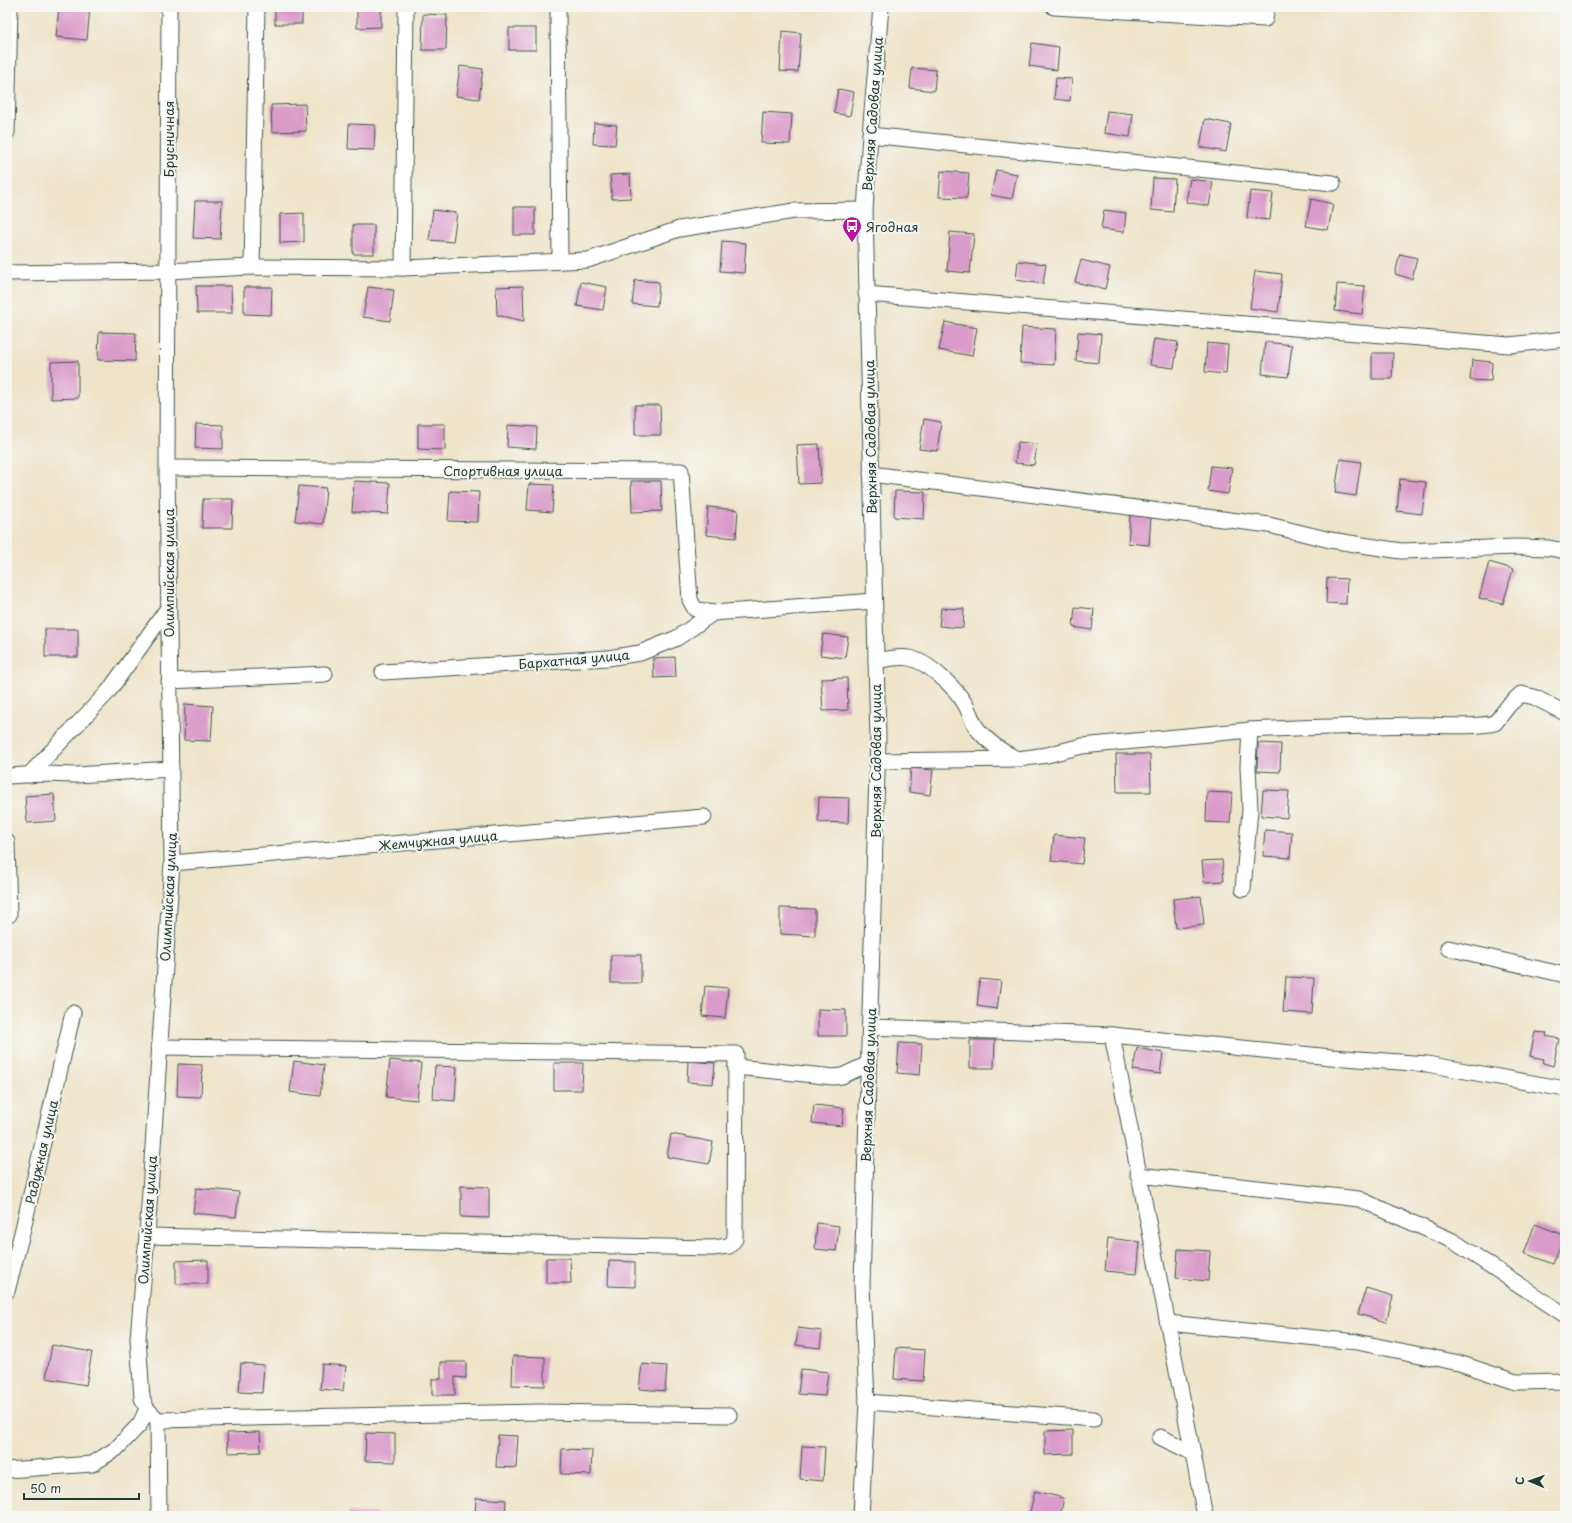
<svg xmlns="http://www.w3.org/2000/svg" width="1572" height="1523" viewBox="0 0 1572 1523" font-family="'Playpen Sans',sans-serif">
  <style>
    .building { fill: #da9bca }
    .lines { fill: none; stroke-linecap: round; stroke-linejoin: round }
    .minor-casing { stroke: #3e564a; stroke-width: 17 }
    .minor { stroke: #fff; stroke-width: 15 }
    .labels { text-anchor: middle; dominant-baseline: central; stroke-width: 4; stroke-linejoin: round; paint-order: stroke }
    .street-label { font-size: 13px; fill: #1f3d34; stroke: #f6f6f2 }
    .poi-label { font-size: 13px; fill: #1f3d34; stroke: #f6f6f2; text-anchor: start }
  </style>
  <rect width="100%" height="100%" fill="#f6f6f2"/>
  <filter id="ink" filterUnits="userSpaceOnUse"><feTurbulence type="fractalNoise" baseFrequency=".025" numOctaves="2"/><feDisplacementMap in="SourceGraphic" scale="8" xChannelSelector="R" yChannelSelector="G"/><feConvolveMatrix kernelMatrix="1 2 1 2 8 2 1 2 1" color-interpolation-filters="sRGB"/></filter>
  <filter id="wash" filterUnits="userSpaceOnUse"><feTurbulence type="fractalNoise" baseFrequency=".012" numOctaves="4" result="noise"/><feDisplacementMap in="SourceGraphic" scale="16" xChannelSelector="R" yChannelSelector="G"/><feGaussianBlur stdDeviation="0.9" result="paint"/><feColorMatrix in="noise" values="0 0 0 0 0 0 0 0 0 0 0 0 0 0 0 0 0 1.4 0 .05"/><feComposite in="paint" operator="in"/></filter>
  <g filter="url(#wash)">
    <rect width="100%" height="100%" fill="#eee4c9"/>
    <g id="blocks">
      <g class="building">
        <polygon points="59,7 90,7 87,40 56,37"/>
        <rect x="275" y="7" width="27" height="17"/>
        <polygon points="357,7 381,7 381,27 357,28"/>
        <polygon points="586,7 607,7 607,8 586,10"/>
        <polygon points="423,14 447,15 446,50 422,50"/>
        <rect x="509" y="28" width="27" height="22"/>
        <polygon points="782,31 801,33 798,72 780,71"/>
        <polygon points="1032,43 1059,47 1057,70 1029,66"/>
        <polygon points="460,66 483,69 479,99 456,96"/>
        <polygon points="912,68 936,70 934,91 910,88"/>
        <polygon points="1056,78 1072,79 1070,101 1054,99"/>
        <polygon points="838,89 854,92 850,116 834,113"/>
        <polygon points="305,104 306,131 272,132 271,105"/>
        <polygon points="1107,111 1133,114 1130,137 1104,133"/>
        <polygon points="763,112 792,114 790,144 761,143"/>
        <polygon points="1205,119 1231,124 1226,152 1200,147"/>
        <polygon points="594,123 617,125 615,145 593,144"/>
        <polygon points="349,124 375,125 374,150 348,149"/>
        <polygon points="996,170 1017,174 1012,199 991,195"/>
        <polygon points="941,171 969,173 967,198 939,197"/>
        <polygon points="630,174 631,198 612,199 610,175"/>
        <polygon points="1153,178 1175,179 1173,212 1151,210"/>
        <polygon points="1190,179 1213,182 1209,206 1186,202"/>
        <polygon points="1250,191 1273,193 1270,220 1247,218"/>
        <polygon points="1311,199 1333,204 1328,230 1306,226"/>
        <polygon points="195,201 222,201 220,239 193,238"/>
        <rect x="514" y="207" width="21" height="28"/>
        <polygon points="433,210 457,213 453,242 429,240"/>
        <polygon points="1104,210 1126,213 1124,232 1101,229"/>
        <polygon points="304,213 304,242 280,243 280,214"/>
        <rect x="353" y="225" width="21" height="29"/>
        <polygon points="950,232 974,234 970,273 947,271"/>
        <polygon points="722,241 746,243 744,273 720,271"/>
        <polygon points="1400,254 1417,258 1412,279 1395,274"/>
        <polygon points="1081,260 1110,267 1105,289 1075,282"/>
        <polygon points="1018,261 1046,264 1043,284 1016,280"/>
        <polygon points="1255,271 1282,274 1278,312 1250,308"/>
        <polygon points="635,280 659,282 657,306 632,304"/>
        <polygon points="581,282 607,287 603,310 577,306"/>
        <polygon points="1337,284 1365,286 1362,314 1335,311"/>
        <polygon points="196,286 231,286 232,313 197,313"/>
        <polygon points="523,286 524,321 497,315 496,287"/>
        <polygon points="244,287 272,287 271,315 244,314"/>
        <polygon points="368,287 394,290 390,321 363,317"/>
        <polygon points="945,322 977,328 972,356 939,350"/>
        <polygon points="1022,327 1056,329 1054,365 1020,363"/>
        <polygon points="99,332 136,333 135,361 98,360"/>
        <polygon points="1078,332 1101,334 1099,363 1076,361"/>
        <polygon points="1154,339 1178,342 1174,368 1150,365"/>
        <polygon points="1265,342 1292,345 1288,377 1262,374"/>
        <polygon points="1207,343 1228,345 1226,374 1205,372"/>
        <polygon points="1372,353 1393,353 1392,379 1372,379"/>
        <polygon points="1472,360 1492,362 1491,381 1470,380"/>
        <polygon points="78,361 78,398 51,399 51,362"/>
        <polygon points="635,405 660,405 661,435 635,435"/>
        <polygon points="924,419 941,422 937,451 919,449"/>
        <polygon points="196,424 223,425 223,449 195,448"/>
        <polygon points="418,424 445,424 445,450 418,449"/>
        <polygon points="508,425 537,427 536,449 507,447"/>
        <polygon points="1018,442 1037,444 1034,465 1015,463"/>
        <polygon points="819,444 821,483 799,484 797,445"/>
        <polygon points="1340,459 1361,462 1356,496 1335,493"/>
        <polygon points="1211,466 1232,468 1228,494 1208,491"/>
        <polygon points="1400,479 1426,482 1422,514 1397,511"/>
        <polygon points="354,481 390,483 388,514 352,512"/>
        <polygon points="631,481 661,481 662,511 632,512"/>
        <polygon points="529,484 554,485 552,512 527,510"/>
        <polygon points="299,486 326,488 323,524 295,521"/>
        <polygon points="450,491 479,492 478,522 448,521"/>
        <polygon points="895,491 925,492 924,519 894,517"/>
        <polygon points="203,499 233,499 232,528 202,528"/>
        <polygon points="708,507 738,510 736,538 706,535"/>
        <polygon points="1130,515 1151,516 1149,545 1128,543"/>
        <polygon points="1489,562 1513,569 1503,604 1479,598"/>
        <polygon points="1327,578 1347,579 1346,604 1326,603"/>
        <polygon points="1075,607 1094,609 1092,630 1073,627"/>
        <polygon points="941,608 964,609 963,628 939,626"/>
        <rect x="45" y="629" width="33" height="28"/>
        <polygon points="823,634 848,637 845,658 820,655"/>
        <polygon points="675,657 676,677 654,678 653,658"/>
        <polygon points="847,678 848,710 823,711 821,679"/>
        <polygon points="185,704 213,706 211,741 184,740"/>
        <polygon points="1258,743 1281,744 1280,772 1257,771"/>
        <polygon points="1116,754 1150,754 1151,792 1117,792"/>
        <polygon points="911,768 933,770 930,795 909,792"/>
        <polygon points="1263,790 1289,791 1287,818 1261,816"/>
        <polygon points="1207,792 1232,793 1230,823 1206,822"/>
        <polygon points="54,794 56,821 27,823 25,796"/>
        <polygon points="819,797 849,798 848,823 818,822"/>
        <polygon points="1265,830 1292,832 1290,858 1263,856"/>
        <polygon points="1054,835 1085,838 1082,864 1051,861"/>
        <polygon points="1222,860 1224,881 1204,882 1202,861"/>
        <polygon points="1201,896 1204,925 1176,928 1173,899"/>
        <polygon points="780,908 815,909 815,936 780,934"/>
        <rect x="611" y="955" width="30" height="28"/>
        <polygon points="1286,977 1314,978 1312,1014 1283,1012"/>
        <polygon points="980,979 1001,981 997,1009 977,1006"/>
        <polygon points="705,986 728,988 725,1018 702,1016"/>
        <polygon points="818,1009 846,1010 846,1036 818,1036"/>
        <polygon points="1535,1032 1547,1033 1546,1036 1559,1039 1553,1066 1543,1063 1544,1059 1530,1056"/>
        <polygon points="970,1040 995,1040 994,1068 970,1068"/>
        <polygon points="899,1043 922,1044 920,1075 897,1073"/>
        <polygon points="1137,1048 1163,1053 1160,1074 1133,1070"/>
        <polygon points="390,1060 421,1063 417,1100 386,1097"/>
        <polygon points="294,1061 324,1065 320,1096 290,1092"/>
        <polygon points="688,1061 715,1063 713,1084 687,1082"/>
        <polygon points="554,1063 583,1063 582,1090 554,1090"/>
        <polygon points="178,1064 202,1065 201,1097 177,1096"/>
        <polygon points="435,1066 457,1067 455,1101 433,1099"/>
        <polygon points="814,1105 844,1108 842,1126 812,1123"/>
        <polygon points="671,1134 713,1142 709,1164 667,1157"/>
        <polygon points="461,1186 489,1187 489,1218 461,1217"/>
        <polygon points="196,1188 239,1192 236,1217 193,1213"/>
        <polygon points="817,1223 839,1226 836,1251 815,1249"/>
        <polygon points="1535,1224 1564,1235 1553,1264 1524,1253"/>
        <polygon points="1108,1238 1140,1242 1137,1274 1105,1271"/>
        <polygon points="1178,1249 1210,1251 1208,1281 1176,1278"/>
        <polygon points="546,1258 570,1258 571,1283 546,1283"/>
        <polygon points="208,1260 208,1284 176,1284 176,1261"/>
        <polygon points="609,1261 635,1262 635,1287 608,1286"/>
        <polygon points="1366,1288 1393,1296 1386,1322 1358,1314"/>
        <polygon points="798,1328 822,1331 820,1348 796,1345"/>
        <polygon points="52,1345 92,1352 86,1385 46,1378"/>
        <polygon points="896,1348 925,1350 923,1381 894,1379"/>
        <polygon points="513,1356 545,1357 545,1386 512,1385"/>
        <polygon points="441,1362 466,1362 466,1378 455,1377 455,1395 432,1395 432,1379 441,1379"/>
        <polygon points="241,1363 264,1365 262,1393 239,1392"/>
        <polygon points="322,1364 346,1366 343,1391 320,1389"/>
        <polygon points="642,1364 667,1366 665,1391 639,1389"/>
        <polygon points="801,1369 828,1372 825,1396 798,1394"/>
        <polygon points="1073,1430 1073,1454 1045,1455 1045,1431"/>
        <polygon points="260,1432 261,1452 228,1453 227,1433"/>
        <polygon points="366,1433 395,1434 395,1462 365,1461"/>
        <polygon points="498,1435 518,1436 516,1468 496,1467"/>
        <polygon points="802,1446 825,1447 823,1481 800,1479"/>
        <polygon points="562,1449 592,1450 591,1475 561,1474"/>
        <polygon points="1035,1491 1064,1498 1060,1516 1029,1516"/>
        <polygon points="476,1498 506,1500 505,1516 475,1516"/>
        <polygon points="349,1512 378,1514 378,1516 349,1516"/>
      </g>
    </g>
  </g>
  <g filter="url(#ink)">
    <use href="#blocks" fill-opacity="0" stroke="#3e564a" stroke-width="1"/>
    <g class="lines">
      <defs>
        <g id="minor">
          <polyline points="558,7 560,261"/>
          <polyline points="1054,7 1265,19 1267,7"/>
          <polyline points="7,132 10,7"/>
          <polyline points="870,135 1333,183"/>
          <polyline points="252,267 257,7"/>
          <polyline points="403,268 406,7"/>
          <polyline points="7,273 167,271 252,267 403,268 588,260 679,229 794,211 865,210"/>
          <polyline points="866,294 1509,345 1565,339"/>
          <polyline points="167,468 681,471 690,600 695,609 713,613"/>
          <polyline points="871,474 1269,525 1330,540 1401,551 1517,547 1549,548 1565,551"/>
          <path d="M876 661C887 659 898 656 909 658 927 661 956 688 965 704 970 712 972 723 979 731 989 743 1001 751 1015 758"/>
          <polyline points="383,672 608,658 640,653 677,638 713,613 874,601"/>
          <polyline points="169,681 325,674"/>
          <path d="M1250 730C1307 727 1363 726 1419 725 1444 725 1471 728 1495 723L1509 705 1521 694 1534 697 1565 713"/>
          <polyline points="877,761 1018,759 1047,755 1082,746 1250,730 1248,766 1250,810 1243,889"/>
          <polyline points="29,775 108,692 168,608"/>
          <polyline points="7,776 43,774 76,775 171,769"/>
          <polyline points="7,842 9,915"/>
          <polyline points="172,863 704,817"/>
          <polyline points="1448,948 1565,975"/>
          <polyline points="869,1027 1112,1035 1331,1057 1427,1064 1565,1089"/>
          <polyline points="1112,1035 1205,1516"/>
          <polyline points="736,1067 834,1077 842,1076 868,1064"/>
          <polyline points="1138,1175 1359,1199 1453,1241 1565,1315"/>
          <polyline points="147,1236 712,1248 729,1246 735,1239 736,1054 159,1047"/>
          <polyline points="7,1291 22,1233 73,1013"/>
          <polyline points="1168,1323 1357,1342 1459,1363 1516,1382 1565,1381"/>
          <polyline points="867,1402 1094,1419"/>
          <polyline points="158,1420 540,1412 729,1415"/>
          <polyline points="1160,1437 1193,1453"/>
          <polyline points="7,1470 92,1464 116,1449 140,1424 147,1409"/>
          <polyline points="159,1516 158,1420 147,1409 142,1398 138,1338 147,1236 172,863 167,468 169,7"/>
          <polyline points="861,1516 867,1402 862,1285 878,739 865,210 870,135 881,7"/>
        </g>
      </defs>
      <use href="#minor" class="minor-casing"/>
      <use href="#minor" class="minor"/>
    </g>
  </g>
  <defs>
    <symbol id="bus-pin" viewBox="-11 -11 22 30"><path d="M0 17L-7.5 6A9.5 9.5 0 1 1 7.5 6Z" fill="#b5179e" stroke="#f6f6f2"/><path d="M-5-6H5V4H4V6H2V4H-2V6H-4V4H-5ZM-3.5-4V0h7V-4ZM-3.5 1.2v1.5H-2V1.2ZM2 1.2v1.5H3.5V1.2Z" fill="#fff"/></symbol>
  </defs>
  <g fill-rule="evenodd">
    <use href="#bus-pin" x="841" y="215" width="22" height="30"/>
  </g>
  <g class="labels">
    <g class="street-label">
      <text transform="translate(872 114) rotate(-86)">Верхняя Садовая улица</text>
      <text transform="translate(168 139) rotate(-90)">Брусничная</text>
      <text transform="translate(870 437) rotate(-91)">Верхняя Садовая улица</text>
      <text x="503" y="470">Спортивная улица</text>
      <text transform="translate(168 573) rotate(-90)">Олимпийская улица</text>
      <text transform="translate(574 659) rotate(-5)">Бархатная улица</text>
      <text transform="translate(875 761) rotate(-90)">Верхняя Садовая улица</text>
      <text transform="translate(438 840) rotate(-5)">Жемчужная улица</text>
      <text transform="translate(168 897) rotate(-87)">Олимпийская улица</text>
      <text transform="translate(868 1085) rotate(-88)">Верхняя Садовая улица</text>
      <text transform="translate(41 1152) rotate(-77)">Радужная улица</text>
      <text transform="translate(147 1220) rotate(-86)">Олимпийская улица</text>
    </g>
    <g class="poi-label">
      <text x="866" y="226">Ягодная</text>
    </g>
  </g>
  <rect width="1572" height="1523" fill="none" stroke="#f6f6f2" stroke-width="24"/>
  <g transform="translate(1530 1481) rotate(272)" stroke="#f6f6f2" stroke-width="3" paint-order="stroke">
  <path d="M0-3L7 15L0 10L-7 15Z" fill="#1f3d34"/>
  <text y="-6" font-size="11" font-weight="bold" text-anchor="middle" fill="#1f3d34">С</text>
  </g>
  <path d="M24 1493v6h115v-6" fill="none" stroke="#1f3d34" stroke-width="2"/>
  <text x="30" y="1493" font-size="12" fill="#1f3d34" stroke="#f6f6f2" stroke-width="3" paint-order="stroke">50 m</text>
</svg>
